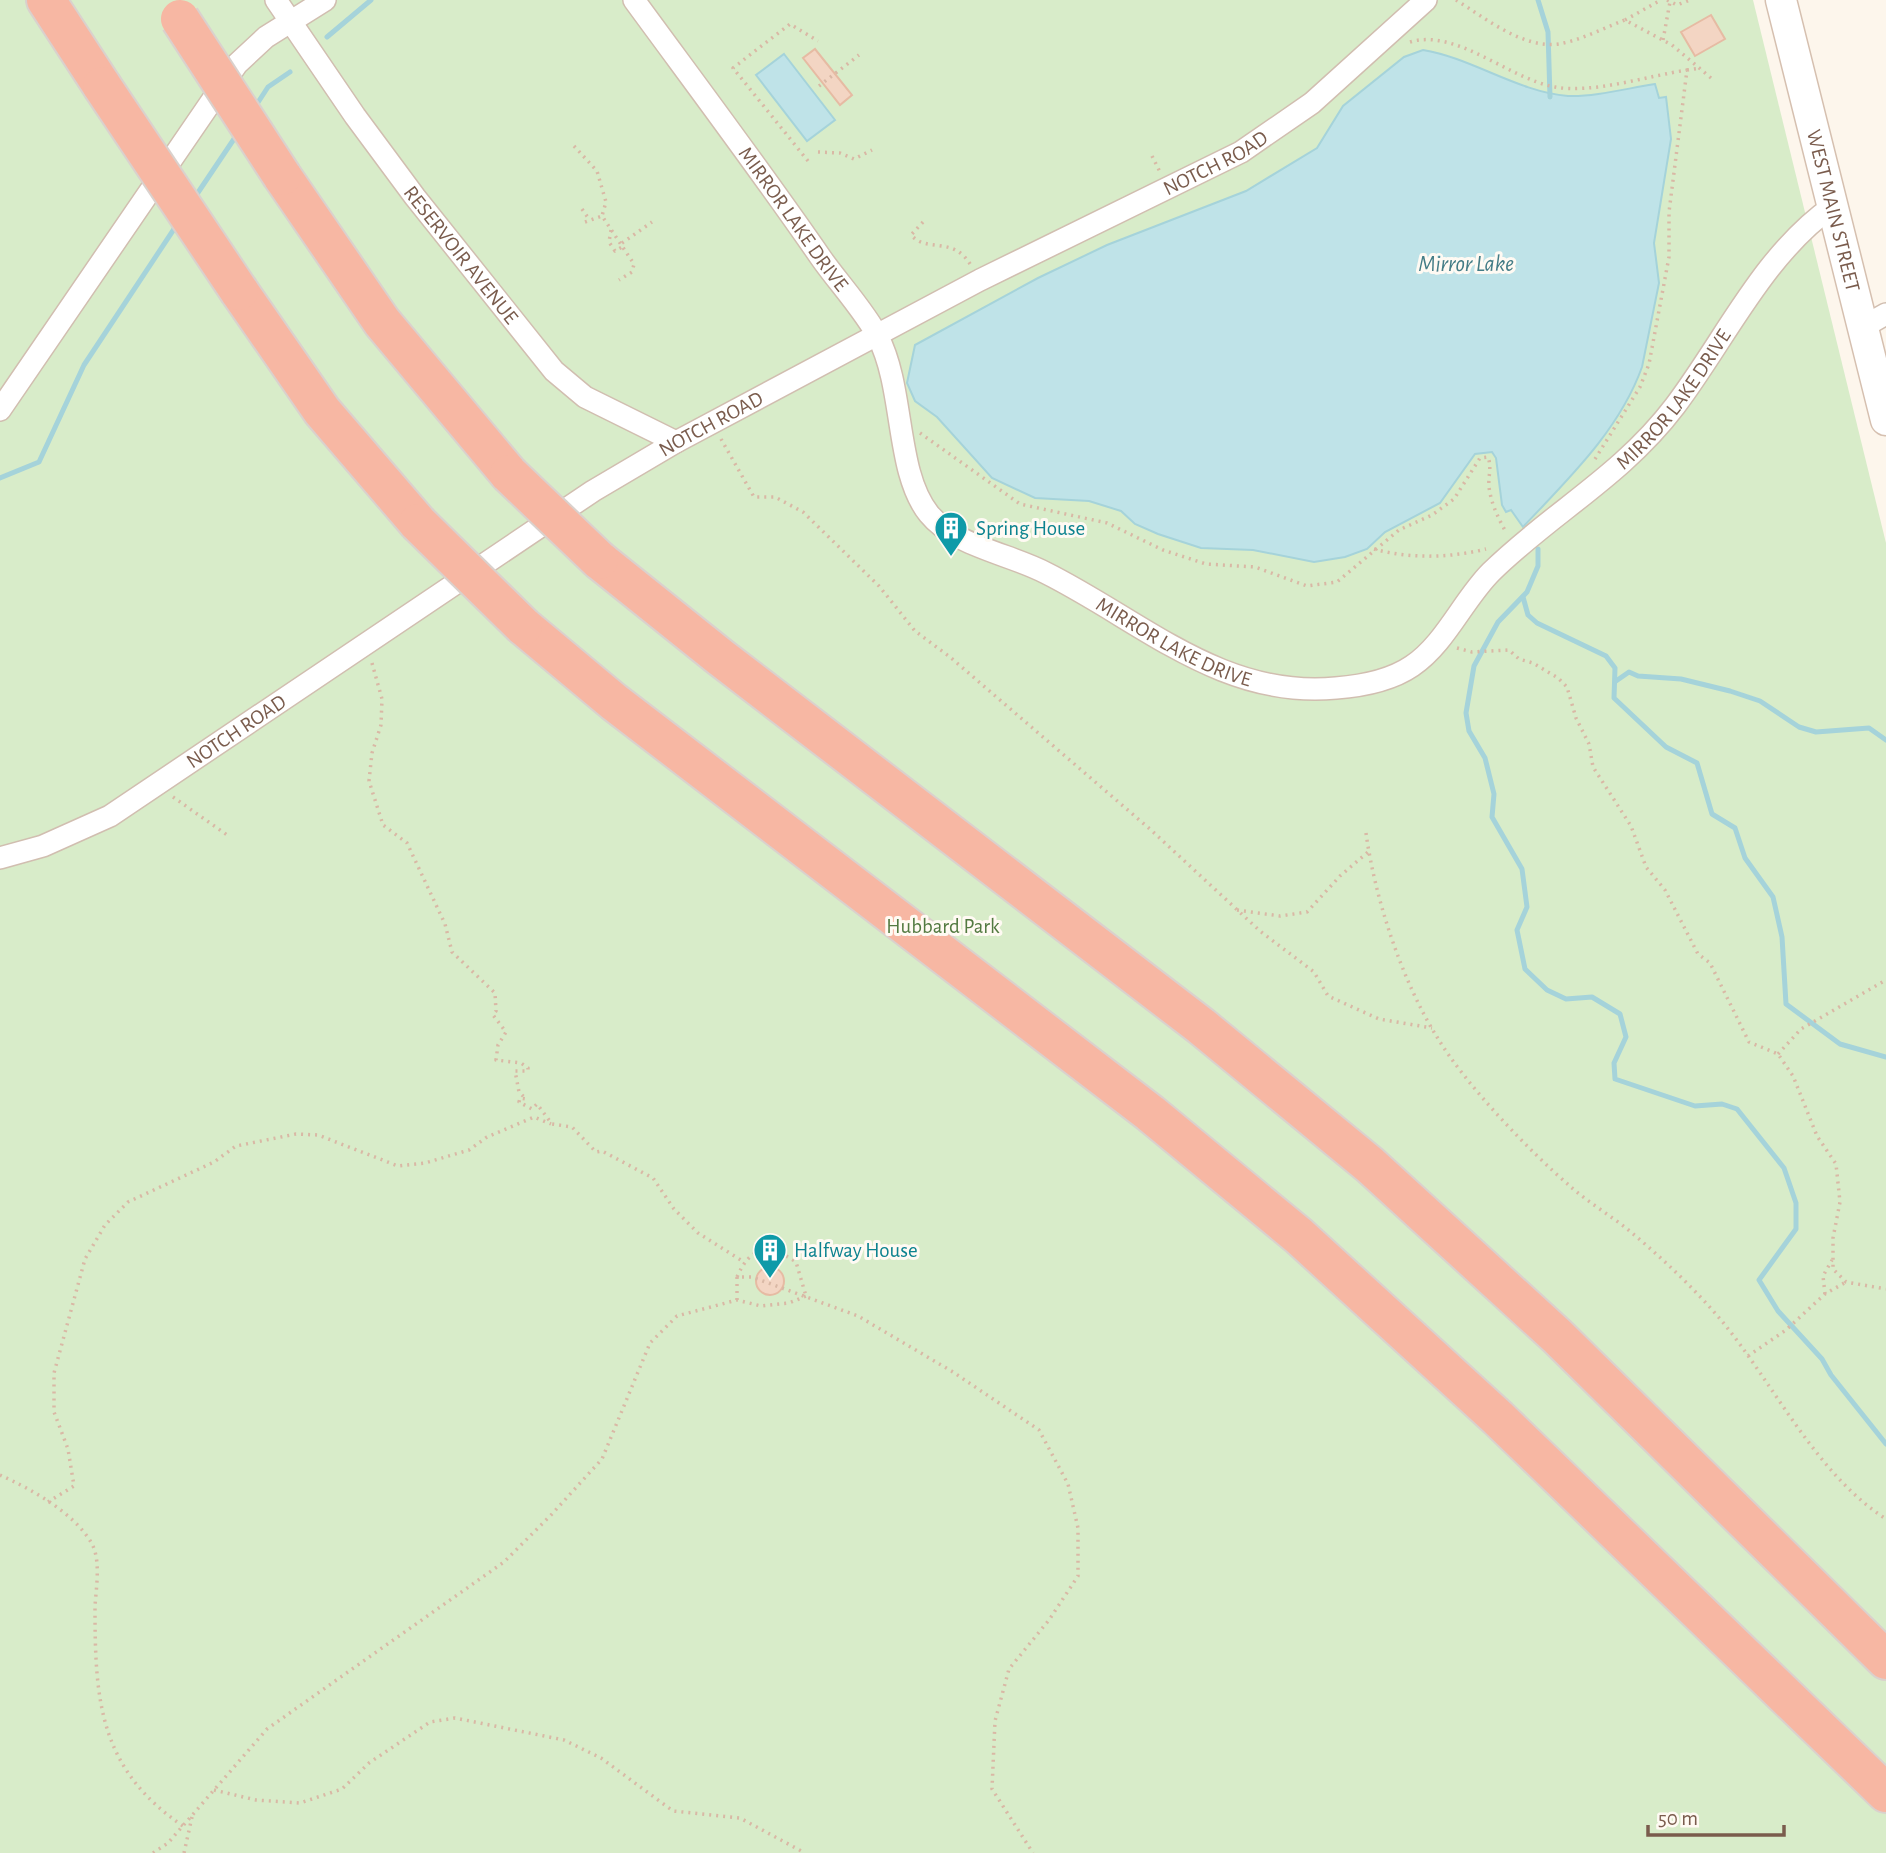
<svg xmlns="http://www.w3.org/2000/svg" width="1886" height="1853" viewBox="0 0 1886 1853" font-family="'Alegreya Sans',sans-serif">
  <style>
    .green { fill: #d8ecc9 }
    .water { fill: #bfe3e8; stroke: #a5d3da; stroke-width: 2 }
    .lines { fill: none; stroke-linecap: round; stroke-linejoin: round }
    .stream { stroke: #a5d3da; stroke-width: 5 }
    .building { fill: #f3d5c3; stroke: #e6bba3; stroke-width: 2 }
    .minor-casing { stroke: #d1beb0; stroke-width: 24 }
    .secondary-casing { stroke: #d6c0b0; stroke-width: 33 }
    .motorway-casing { stroke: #dad1cd; stroke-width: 42 }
    .path { stroke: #d9b8a5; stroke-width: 3.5; stroke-dasharray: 2 5; stroke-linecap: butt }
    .minor { stroke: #fff; stroke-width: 21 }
    .secondary { stroke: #fff; stroke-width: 30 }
    .motorway { stroke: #f7b7a3; stroke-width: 38 }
    .motorway-bridge-casing { stroke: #dad1cd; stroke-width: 42; stroke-linecap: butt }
    .motorway-bridge { stroke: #f7b7a3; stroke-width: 38 }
    .labels { text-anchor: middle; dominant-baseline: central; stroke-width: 6; stroke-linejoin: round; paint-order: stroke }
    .street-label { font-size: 21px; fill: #7a5c4d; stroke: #fffaf3 }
    .culture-label { font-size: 21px; fill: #0d838f; stroke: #fffaf3; text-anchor: start }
    .park-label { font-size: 21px; fill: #537a41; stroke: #fffaf3 }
    .water-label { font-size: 23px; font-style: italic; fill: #437c86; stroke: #fffaf3 }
  </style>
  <rect width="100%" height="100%" fill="#fdf6ec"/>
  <polygon class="green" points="0,0 1753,0 1886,543 1886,1853 0,1853"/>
  <g class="water">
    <path d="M1423 50C1472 58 1518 92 1568 96 1596 97 1628 88 1655 84L1659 98 1666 97 1671 139 1654 243 1659 283 1642 367C1619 431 1568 479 1523 527L1511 510 1506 512 1502 505 1496 458 1492 452 1475 454 1440 503 1385 532 1367 549 1345 557 1314 562 1253 550 1201 548 1158 534 1135 524 1121 511 1089 501 1035 498 992 478 937 417 915 401 907 383 915 345 1038 278 1107 245 1246 191 1317 148 1343 106 1404 57Z"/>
    <polygon points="784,54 835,120 807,141 756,75"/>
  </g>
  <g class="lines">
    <g class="stream">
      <polyline points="1538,0 1548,32 1550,97"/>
      <polyline points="327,37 371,0"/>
      <polyline points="255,107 268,87 290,72"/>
      <polyline points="195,197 238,133"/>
      <polyline points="0,478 39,462 84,365 178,223"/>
      <polyline points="1538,549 1538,566 1527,592 1498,622 1474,666 1466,713 1469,731 1485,758 1494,794 1492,817 1522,869 1527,907 1517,930 1525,969 1547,990 1566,999 1592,997 1620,1014 1626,1037 1614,1063 1615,1079 1695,1106 1722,1104 1737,1109 1784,1168 1796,1203 1796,1229 1759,1280 1778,1311 1822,1359 1831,1375 1886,1444"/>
      <polyline points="1523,597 1528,615 1537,623 1606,656 1615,668 1614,698 1666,747 1697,763 1712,814 1735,828 1745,858 1773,897 1782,937 1786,1004 1840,1044 1886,1057"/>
      <polyline points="1616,681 1629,672 1638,676 1681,679 1730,691 1760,701 1799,727 1816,732 1869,728 1886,740"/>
    </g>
  </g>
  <g class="building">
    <polygon points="1711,15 1725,39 1695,56 1681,32"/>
    <polygon points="815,49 852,95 840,105 803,58"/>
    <circle cx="770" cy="1281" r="14"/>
  </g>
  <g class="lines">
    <defs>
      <g id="minor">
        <path id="s1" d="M276 0 355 116 415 197 554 371 585 397 676 442"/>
        <path id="s2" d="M634 0C697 86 761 171 821 258 837 281 867 314 878 337 905 389 895 472 929 514 955 546 1010 554 1046 573 1142 621 1222 699 1336 688 1362 686 1390 681 1412 666 1445 644 1463 600 1491 572 1551 513 1622 476 1675 406 1725 340 1763 255 1833 206"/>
        <polyline points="1863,327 1886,314"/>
        <polyline points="0,410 237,64 266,37 325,0"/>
        <path id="s3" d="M0 858 43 846 110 816 593 491 676 442 980 280 1241 152 1312 103 1426 0"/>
      </g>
      <g id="secondary">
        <path id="s4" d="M1781 0 1886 420"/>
      </g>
      <g id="motorway">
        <polyline points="46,0 102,86"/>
        <polyline points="282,176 382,322 509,474"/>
        <polyline points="239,291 322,411 418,523"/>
        <polyline points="599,560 720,657 1201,1026 1370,1165 1557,1336 1886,1660"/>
        <polyline points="523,626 614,702 1150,1113 1299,1236 1498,1418 1886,1793"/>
      </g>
    </defs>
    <use href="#minor" class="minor-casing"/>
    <use href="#secondary" class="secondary-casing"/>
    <use href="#motorway" class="motorway-casing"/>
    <g class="path">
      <path d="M1456 0C1485 18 1523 49 1559 44 1581 40 1604 28 1625 20L1672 45 1711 78"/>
      <polyline points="1667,0 1677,5 1690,0"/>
      <polyline points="1625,20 1661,0"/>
      <polyline points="1663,40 1670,2"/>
      <path d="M1410 42C1456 28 1509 79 1555 87 1592 94 1648 76 1687 70L1669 212V257L1649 364 1640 387 1595 459"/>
      <polyline points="1687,70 1701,68"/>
      <polyline points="819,86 859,55"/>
      <polyline points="574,146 597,171 606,202 602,216 634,264 632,272 619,280"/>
      <polyline points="818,152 840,153 854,159 872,150"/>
      <polyline points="1152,156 1160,172"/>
      <polyline points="808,161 733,68 790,24 818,41"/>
      <polyline points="582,209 589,219"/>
      <polyline points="585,222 602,216"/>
      <path d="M923 222 911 235C927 253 953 236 970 264"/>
      <polyline points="611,230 609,242 615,251 624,246"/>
      <polyline points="622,243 652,222"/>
      <path d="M920 433 1020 504 1107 523 1163 550 1206 564 1255 567 1307 586 1337 582 1399 530 1432 515 1454 499 1480 458 1488 457C1492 468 1488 476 1489 487 1491 503 1498 518 1506 532"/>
      <polyline points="721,439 754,497 775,497 803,512 879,586 915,631 950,657 1151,830 1260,931 1314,972 1328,996 1379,1019 1432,1028"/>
      <path d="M1374 549C1410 559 1450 558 1486 549"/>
      <polyline points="1457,648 1472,652 1509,650 1519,659 1533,663 1558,678 1567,687 1576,718 1589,744 1593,767 1631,826 1646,867 1665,890 1698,954 1710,963 1749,1042 1778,1054 1793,1076 1817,1136 1836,1164 1840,1202 1833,1238 1833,1269 1846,1282 1886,1289"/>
      <polyline points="372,663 382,699 381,725 372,753 369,781 383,825 407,843 445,924 452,952 495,993 496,1011 493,1015 506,1032 498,1045 496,1060 521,1063 528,1068 528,1071 515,1071 519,1092 526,1099 520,1098 519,1102 532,1109 537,1104 552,1124 572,1127 596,1152 602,1151 653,1178 674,1209 698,1233 744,1262"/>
      <polyline points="173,797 230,837"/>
      <path d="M1366 833C1375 899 1402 981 1437 1037 1465 1084 1529 1151 1571 1187 1588 1202 1608 1214 1626 1228 1660 1256 1693 1287 1721 1320 1774 1384 1816 1474 1886 1519"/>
      <polyline points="1237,910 1280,916 1307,912 1340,876 1368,852"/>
      <polyline points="1778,1054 1801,1029 1886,980"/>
      <path d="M737 1277C751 1245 769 1244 796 1262L806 1296"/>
      <polyline points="1825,1294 1823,1276 1832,1260"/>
      <polyline points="737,1300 737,1277 752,1277 858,1316 953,1372 1039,1430 1068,1484 1078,1528 1078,1576 1049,1620 1009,1669 995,1721 992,1789 1033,1853"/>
      <polyline points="1748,1356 1786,1330 1825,1294 1846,1282"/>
      <path d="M0 1475C31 1489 75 1513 92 1544 101 1561 96 1588 95 1607 95 1700 99 1769 183 1826"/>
      <polyline points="48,1502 74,1486 68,1449 54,1412 54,1373 85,1259 105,1225 128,1202 214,1162 236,1146 296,1134 318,1135 398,1166 425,1163 469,1150 487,1137 534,1117 551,1124"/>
      <polyline points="214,1790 256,1800 300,1803 342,1789 369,1763 430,1722 455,1718 564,1740 601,1758 673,1811 740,1818 805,1853"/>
      <polyline points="153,1853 168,1843 267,1729 504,1562 552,1514 602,1459 650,1343 677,1316 737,1300 761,1306 789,1303 806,1296"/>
      <polyline points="184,1853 192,1817"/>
    </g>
    <use href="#minor" class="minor"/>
    <use href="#secondary" class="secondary"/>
    <use href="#motorway" class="motorway"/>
    <defs>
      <g id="motorway-bridge">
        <polyline points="180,19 282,176"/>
        <polyline points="102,86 239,291"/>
        <polyline points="509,474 599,560"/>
        <polyline points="418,523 523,626"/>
      </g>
    </defs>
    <use href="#motorway-bridge" class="motorway-bridge-casing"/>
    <use href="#motorway-bridge" class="motorway-bridge"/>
  </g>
  <defs>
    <symbol id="building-pin" viewBox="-11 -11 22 30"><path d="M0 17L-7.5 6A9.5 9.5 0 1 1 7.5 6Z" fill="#0f9aa8" stroke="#fffaf3"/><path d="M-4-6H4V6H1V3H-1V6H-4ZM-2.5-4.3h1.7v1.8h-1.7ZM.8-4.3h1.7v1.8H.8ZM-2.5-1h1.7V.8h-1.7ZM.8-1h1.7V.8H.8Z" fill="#fff"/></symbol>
  </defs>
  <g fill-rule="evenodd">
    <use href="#building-pin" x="932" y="509" width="38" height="52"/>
    <use href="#building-pin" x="751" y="1231" width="38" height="52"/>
  </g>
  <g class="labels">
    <g class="street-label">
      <text stroke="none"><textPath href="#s3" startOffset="1404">NOTCH ROAD</textPath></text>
      <text stroke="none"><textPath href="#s4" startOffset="217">WEST MAIN STREET</textPath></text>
      <text stroke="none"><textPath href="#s2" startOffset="271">MIRROR LAKE DRIVE</textPath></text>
      <text stroke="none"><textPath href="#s1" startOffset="315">RESERVOIR AVENUE</textPath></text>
      <text stroke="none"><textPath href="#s2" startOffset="1508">MIRROR LAKE DRIVE</textPath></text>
      <text stroke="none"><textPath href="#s3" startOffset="836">NOTCH ROAD</textPath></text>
      <text stroke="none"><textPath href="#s2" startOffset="880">MIRROR LAKE DRIVE</textPath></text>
      <text stroke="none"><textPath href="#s3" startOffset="270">NOTCH ROAD</textPath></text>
    </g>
    <g class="culture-label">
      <text x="976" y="528">Spring House</text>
      <text x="794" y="1250">Halfway House</text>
    </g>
    <g class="park-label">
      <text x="943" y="926">Hubbard Park</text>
    </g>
    <g class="water-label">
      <text x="1466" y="264">Mirror Lake</text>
    </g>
  </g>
  <path d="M1648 1825v10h136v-10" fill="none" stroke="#7a5c4d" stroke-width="3.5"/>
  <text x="1658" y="1825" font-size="21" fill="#7a5c4d" stroke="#fffaf3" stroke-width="5" paint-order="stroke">50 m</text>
</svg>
